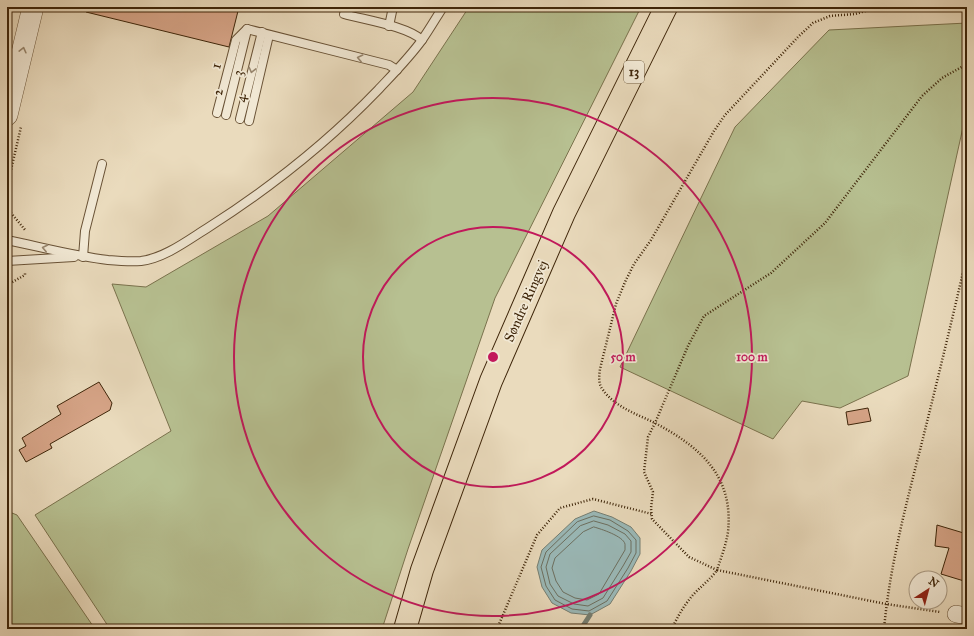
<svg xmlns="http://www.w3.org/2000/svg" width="974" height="636" viewBox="0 0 974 636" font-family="'IM FELL Great Primer',serif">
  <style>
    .green { fill: #b7c091; stroke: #7a724d }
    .water { fill: #9ab9b8; stroke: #757e72 }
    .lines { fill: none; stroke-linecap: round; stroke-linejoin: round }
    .shore { stroke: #6c6f60; stroke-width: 1 }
    .stream { stroke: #757e72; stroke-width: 5 }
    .building { fill: #d6a487; stroke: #3e2509 }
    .service-casing { stroke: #695236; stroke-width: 10 }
    .minor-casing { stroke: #695236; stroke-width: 18 }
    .tertiary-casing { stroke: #695236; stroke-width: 22 }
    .primary-casing { stroke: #3e2509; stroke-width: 24 }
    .path { stroke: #3e2509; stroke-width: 2.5; stroke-dasharray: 1 2; stroke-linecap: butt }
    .service { stroke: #f1e8d4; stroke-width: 8 }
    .minor { stroke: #f1e8d4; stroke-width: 17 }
    .tertiary { stroke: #f1e8d4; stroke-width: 21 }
    .primary { stroke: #eadbbd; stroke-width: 22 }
    .oneway { stroke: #98866e }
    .ring { fill: none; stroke: #c2185b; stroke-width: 2 }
    .labels { text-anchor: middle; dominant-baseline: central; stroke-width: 3.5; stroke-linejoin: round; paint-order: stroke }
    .shield { fill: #f1e8d4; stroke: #746046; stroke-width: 1 }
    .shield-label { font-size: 13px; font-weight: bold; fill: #3e2509 }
    .street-label { font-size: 14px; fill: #3e2509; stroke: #f1e8d4 }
    .centre { fill: #c2185b; stroke: #f1e8d4; stroke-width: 2 }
    .ring-label { font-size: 12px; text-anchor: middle; font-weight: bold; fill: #c2185b; stroke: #f1e8d4; stroke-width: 3.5; stroke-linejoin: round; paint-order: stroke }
  </style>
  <rect width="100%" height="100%" fill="#eadbbd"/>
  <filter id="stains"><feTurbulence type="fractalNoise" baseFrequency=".005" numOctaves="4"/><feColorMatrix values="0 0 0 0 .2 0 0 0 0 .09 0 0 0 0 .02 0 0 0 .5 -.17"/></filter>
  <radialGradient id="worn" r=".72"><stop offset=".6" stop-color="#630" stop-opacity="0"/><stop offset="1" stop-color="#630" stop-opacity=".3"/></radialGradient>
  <g class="green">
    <polygon points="469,7 641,7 495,298 408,549 382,629 110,629 35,515 171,431 112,284 146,287 268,216 413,92"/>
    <polygon points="967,23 967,109 908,376 840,408 802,401 773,439 620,367 735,127 829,30"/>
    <polygon points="7,511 17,515 95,629 7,629"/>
  </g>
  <polygon class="water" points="594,511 612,517 631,527 640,538 640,554 631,571 610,604 590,615 571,613 552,603 542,587 537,567 542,550 575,519"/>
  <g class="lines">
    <g class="shore">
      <polygon points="594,516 610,520 628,531 636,540 636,553 628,568 607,601 589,611 572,609 555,600 546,586 541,567 546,552 577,522"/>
      <polygon points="594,521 608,525 625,534 631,541 631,552 623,566 603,598 588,606 574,604 558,596 550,584 546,567 550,554 580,526"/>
      <path d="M594 527C601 529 623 536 625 544 625 544 625 550 625 550L599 594 587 600 575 598 563 592 556 581 552 568 555 558 583 532Z"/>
    </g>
    <polyline class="stream" points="581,629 590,615"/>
  </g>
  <g class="building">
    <polygon points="87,7 239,7 229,47 86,12"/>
    <polygon points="99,382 112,403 110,410 50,444 52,448 26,462 19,450 26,446 22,438 61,414 57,406"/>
    <polygon points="868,408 871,421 848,425 846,412"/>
    <polygon points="937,525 967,534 967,570 964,581 941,574 949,548 935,546"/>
  </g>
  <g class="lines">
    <defs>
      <g id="service">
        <path d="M344 14C365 20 407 26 422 40"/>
        <polyline points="389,26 393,7"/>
        <polyline points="247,29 389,65 397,70"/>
        <polyline points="217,113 236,40 247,29"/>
        <polyline points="226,115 247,30"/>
        <polyline points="240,119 262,32"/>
        <polyline points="249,121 269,35"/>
        <path d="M7 240C41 247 74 256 108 260 119 261 130 262 141 261 165 258 188 240 209 227 270 188 327 143 378 90 393 74 409 58 422 40 429 30 436 18 443 7"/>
        <polyline points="83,257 85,231 102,164"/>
        <polyline points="7,261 74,257"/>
      </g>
      <polyline id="minor" points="956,614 967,616"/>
      <polyline id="tertiary" points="7,115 33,7"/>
      <polyline id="primary" points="405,629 422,570 491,381 564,213 666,7"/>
    </defs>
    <use href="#service" class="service-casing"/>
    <use href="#minor" class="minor-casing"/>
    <use href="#tertiary" class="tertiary-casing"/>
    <use href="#primary" class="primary-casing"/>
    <g class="path">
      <path d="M880 7 855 14 830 16 813 23 798 37 725 115 714 131 651 240 634 264 625 282 616 304 600 369C599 376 598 384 603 390 614 406 636 414 653 422 699 446 734 475 728 532 726 545 721 558 717 570L689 557 652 519 651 508 653 492 644 472 648 437 655 423 688 346 704 316 771 273 825 223 922 96 942 78 967 64"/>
      <polyline points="7,187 21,127"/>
      <polyline points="7,208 26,231"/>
      <polyline points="7,285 25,275 25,272"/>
      <polyline points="497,629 537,535 560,508 593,499 652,514"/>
      <path d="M672 629C677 617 684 606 692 596 700 587 710 580 717 570L886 604 940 612"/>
      <path d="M884 629C890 564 907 501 923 438 938 378 953 316 967 255"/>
    </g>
    <use href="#service" class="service"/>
    <use href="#minor" class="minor"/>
    <use href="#tertiary" class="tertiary"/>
    <use href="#primary" class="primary"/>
  </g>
  <defs><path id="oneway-chevron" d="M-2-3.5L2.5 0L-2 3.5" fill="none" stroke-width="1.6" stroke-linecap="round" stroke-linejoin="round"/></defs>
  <g class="oneway">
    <use href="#oneway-chevron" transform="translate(23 50) rotate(-76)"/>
    <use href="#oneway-chevron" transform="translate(360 58) rotate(-167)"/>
    <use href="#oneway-chevron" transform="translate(252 70) rotate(104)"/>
    <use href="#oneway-chevron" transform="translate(45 248) rotate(-167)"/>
  </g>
  <g class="ring">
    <circle cx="493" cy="357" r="130"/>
    <circle cx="493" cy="357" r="259"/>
  </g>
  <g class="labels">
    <rect class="shield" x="624" y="61" width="20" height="22" rx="3"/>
    <g class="shield-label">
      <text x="634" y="72">13</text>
    </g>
    <g class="street-label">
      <text transform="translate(216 66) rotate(-75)">1</text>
      <text transform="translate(238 73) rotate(-76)">3</text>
      <text transform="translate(218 92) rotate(-76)">2</text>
      <text transform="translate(241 98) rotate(-78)">4</text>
      <text transform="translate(526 301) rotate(-66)">Søndre Ringvej</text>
    </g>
  </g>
  <circle cx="493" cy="357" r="6" class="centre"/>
  <g class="ring-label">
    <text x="623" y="361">50 m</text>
    <text x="752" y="361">100 m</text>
  </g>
  <rect width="974" height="636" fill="none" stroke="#eadbbd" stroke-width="24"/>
  <rect x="8" y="8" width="958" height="620" fill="none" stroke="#3e2509" stroke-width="2"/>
  <rect x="12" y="12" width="950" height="612" fill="none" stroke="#3e2509"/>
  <g transform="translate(928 590) rotate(36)"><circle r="19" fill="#f1e8d4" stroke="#a99a83"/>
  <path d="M0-3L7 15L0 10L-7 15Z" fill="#8f2418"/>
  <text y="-6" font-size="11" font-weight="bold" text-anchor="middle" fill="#3e2509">N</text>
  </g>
  <rect width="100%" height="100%" filter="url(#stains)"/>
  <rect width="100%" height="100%" fill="url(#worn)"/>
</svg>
